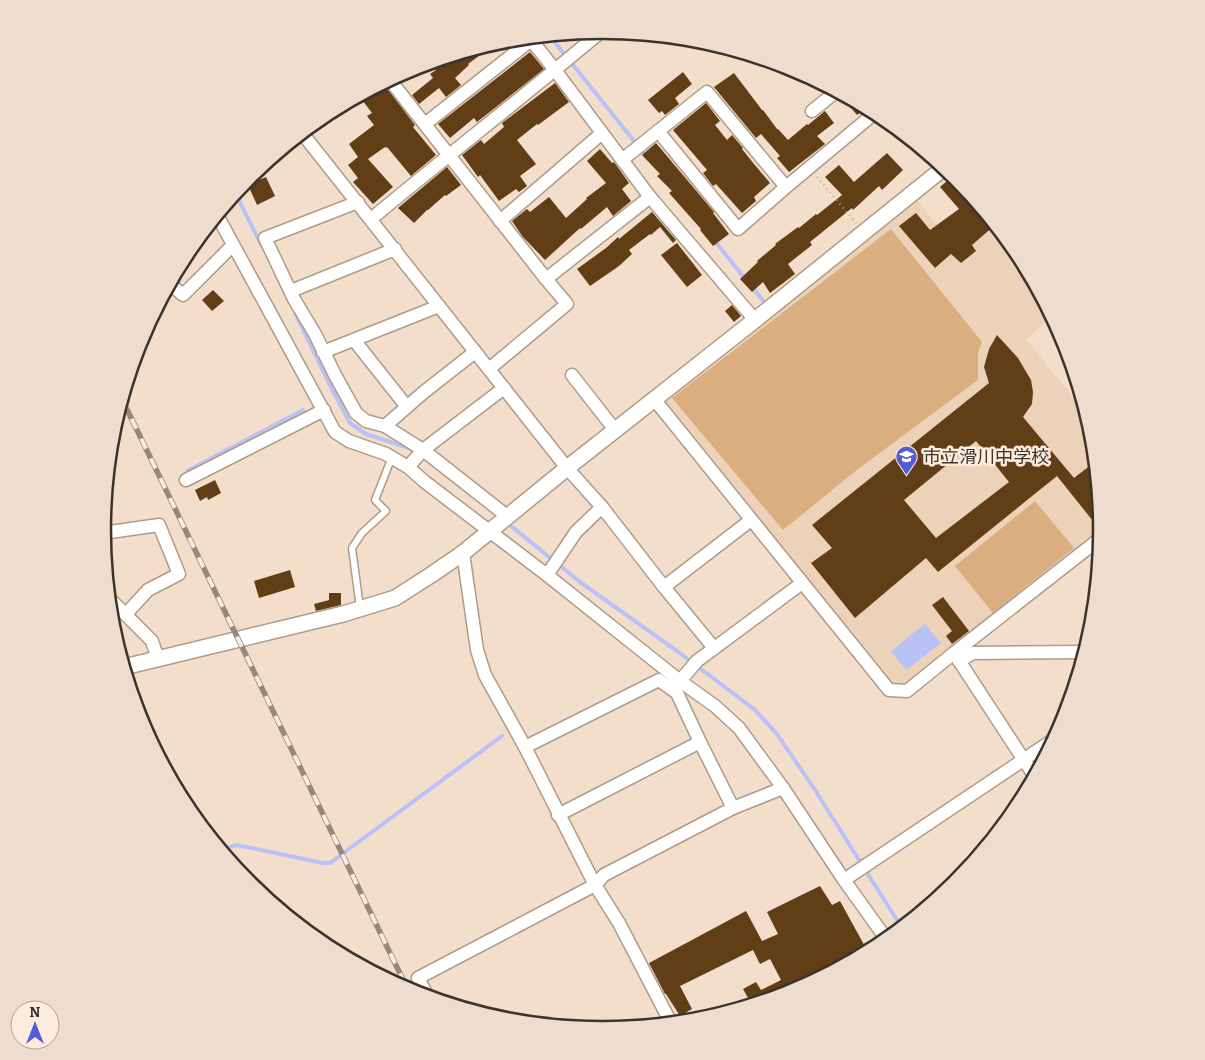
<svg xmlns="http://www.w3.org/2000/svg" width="1205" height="1060" viewBox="0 0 1205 1060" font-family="Bitter,'Noto Sans JP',serif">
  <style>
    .built { fill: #ebd2b9 }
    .green { fill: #dbae80 }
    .water { fill: #b8c2f6 }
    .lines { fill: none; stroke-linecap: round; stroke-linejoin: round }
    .stream { stroke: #b8c2f6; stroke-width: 4 }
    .building { fill: #613e15; fill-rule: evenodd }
    .service-casing { stroke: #ae9b89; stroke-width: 9 }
    .minor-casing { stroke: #ae9b89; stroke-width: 15 }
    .tertiary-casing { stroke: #ae9b89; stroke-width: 18 }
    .path { stroke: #b3a293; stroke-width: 2; stroke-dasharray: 1 4; stroke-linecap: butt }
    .service { stroke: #fff; stroke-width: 6 }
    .minor { stroke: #fff; stroke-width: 12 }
    .tertiary { stroke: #fff; stroke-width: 15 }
    .rail-casing { stroke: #97887b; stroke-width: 5.5 }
    .rail { stroke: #fdecdd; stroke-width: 4; stroke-dasharray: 11; stroke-linecap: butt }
    .labels { text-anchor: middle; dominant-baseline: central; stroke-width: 5; stroke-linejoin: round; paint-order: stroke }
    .poi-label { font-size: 18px; fill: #3c342c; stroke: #fdecdd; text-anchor: start }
    .rim { fill: none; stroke: #3c342c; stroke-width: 2.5 }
  </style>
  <rect width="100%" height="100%" fill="#f3decb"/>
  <polygon class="built" points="912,194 958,251 994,223 1018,252 1052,316 1026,339 1088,416 1093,433 1102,530 1102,537 907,691 889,690 654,399"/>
  <g class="green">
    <polygon points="891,229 982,342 978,353 978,380 858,469 783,530 672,398"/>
    <polygon points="1035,501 1074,548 993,613 955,566"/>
  </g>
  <polygon class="water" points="925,624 941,643 906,670 891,651"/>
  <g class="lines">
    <g class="stream">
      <polyline points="549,35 647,157"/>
      <polyline points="235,193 262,246"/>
      <polyline points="714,240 746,280"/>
      <polyline points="752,287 765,303"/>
      <polyline points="295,313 333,391 350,423 366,434 409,448"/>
      <polyline points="187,471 303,410"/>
      <polyline points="506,522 580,582 677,651 754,709 777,734 815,790 902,928"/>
      <polyline points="221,850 237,845 323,863 330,863 502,736"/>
    </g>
  </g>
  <g class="building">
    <polygon points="495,43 495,44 468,64 469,65 455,78 461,85 446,97 439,88 419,104 412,95 433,78 430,74 436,70 431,65 435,61"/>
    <polygon points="530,52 544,69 477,122 474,118 450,138 438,124"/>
    <polygon points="683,72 692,84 675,98 679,104 665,115 662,111 659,113 648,100"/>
    <polygon points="734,73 762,110 763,110 777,129 778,129 788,140 807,124 808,125 825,111 834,123 817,136 825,144 789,172 777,158 780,156 761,134 756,138 714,87"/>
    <polygon points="383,83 415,125 413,127 436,155 411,176 387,147 386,148 385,147 368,159 393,187 373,204 353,182 358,178 348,165 358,157 349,144 374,125 367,116 372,113 359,96"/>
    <polygon points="555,83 569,102 538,125 537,124 517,140 536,164 520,176 527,186 519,192 516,189 499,201 480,175 478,177 462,155 481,140 484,144 504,127 502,123"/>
    <polygon points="844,95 867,107 857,115 842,97"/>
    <polygon points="706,103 720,121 715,125 727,140 732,135 743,148 742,149 754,164 770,183 754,197 756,201 742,213 716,184 713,186 703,173 707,170 673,130"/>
    <polygon points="656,143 714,212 713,213 729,234 713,246 700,230 701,229 669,193 672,191 657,176 660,174 642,155"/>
    <polygon points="600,149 612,163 614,162 629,183 622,189 631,201 613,216 607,207 581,229 580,228 545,260 523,237 512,221 527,209 530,212 549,197 566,218 587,199 586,198 606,183 587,161"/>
    <polygon points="887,153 903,170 882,190 879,186 853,210 852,208 810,242 812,245 788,264 795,274 770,293 763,282 752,292 740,279 758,262 757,261 776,245 775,244 798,227 799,228 816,214 817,215 842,195 825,177 839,165 854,182"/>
    <polygon points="447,167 461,185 446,196 445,195 428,210 427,210 414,223 398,208"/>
    <polygon points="954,175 995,225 972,245 976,251 961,263 951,254 935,268 899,226 916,213 930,230 959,209 940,187"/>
    <polygon points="266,177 275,196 257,205 248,185"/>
    <polygon points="652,212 676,240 673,243 660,227 651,235 650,234 629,250 632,254 619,266 590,286 577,269 606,248 618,237 619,239"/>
    <polygon points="677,243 702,275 687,287 661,255"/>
    <polygon points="213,290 224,301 212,311 202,300"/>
    <polygon points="732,305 741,316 734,322 725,311"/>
    <path d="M997 335 1018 358 1031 380 1033 392 1032 404 1023 417 1074 478 1096 461 1101 515 1093 521 1057 476 938 572 926 558 855 618 811 563 832 548 812 525 989 383 984 367 989 349ZM976 441 1009 482 936 538 904 500Z"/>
    <polygon points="215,480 221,493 208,500 207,497 200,501 195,490"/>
    <polygon points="290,570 295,587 259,598 254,581"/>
    <polygon points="329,593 341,593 341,605 316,611 314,604 329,600"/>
    <polygon points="943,597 969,631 952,644 946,636 952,631 932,605"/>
    <polygon points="820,886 832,905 840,901 868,952 794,992 752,1005 743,989 756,982 761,990 781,980 770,959 760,964 753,950 680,986 692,1009 680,1016 666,994 665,994 649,963 746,911 762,941 778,934 767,912"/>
  </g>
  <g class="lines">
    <defs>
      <polyline id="service" points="360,608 352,548 362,533 386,511 375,500 392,457"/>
      <g id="minor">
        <polyline points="529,37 555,70 650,197 755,320"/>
        <polyline points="390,80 546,279 650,197"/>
        <polyline points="812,111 837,91"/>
        <polyline points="425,124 531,40"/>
        <polyline points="658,131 738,229 786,187"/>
        <polyline points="302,133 567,468 602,507"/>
        <polyline points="622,160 707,92 786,187 876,112"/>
        <polyline points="358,202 265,238 294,299 315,334 335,375 356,413 366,421 385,426 424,392 475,352"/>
        <polyline points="217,215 335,432 349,441 386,454 408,467 425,482 547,575 680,681 715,706 739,728 783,788 844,880 887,940"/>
        <path d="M371 219C448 155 527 94 603 30"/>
        <polyline points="500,221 602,133"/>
        <polyline points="170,284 183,295 233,245"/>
        <polyline points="291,291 395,249"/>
        <polyline points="354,340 407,407"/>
        <polyline points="323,352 439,306"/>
        <polyline points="489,369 567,304 546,279"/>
        <polyline points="572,375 615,430"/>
        <polyline points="654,399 889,690 907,691 954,653 1035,777"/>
        <polyline points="385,426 423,450 507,516"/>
        <polyline points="408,467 423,450 504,388"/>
        <polyline points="186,480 324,410"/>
        <polyline points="103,533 159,525 179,574 148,590 126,614"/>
        <polyline points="463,553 477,650 485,675 525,747 595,885 619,923 671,1023"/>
        <polyline points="547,575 576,532 602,507 664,587"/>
        <polyline points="109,598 152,641 158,659"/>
        <polyline points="714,648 664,587 751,520"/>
        <polyline points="954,653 1102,537"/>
        <polyline points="959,661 973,653 1085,652"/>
        <polyline points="680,681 697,661 802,583"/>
        <polyline points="700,742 733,808"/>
        <polyline points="525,747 659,680 677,693 700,742 558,815"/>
        <polyline points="844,880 1056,738"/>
        <polyline points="428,997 418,978 595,885 604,875 733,808 783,788"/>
      </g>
      <polyline id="tertiary" points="124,667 343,614 395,598 431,575 463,553 567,468 755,320 945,167"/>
    </defs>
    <use href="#service" class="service-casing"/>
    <use href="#minor" class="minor-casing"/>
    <use href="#tertiary" class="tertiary-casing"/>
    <polyline class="path" points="817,177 856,223"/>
    <use href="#service" class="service"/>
    <use href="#minor" class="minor"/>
    <use href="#tertiary" class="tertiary"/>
    <defs>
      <polyline id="rail" points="122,399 408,990"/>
    </defs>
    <use href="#rail" class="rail-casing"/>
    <use href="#rail" class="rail"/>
  </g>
  <defs>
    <symbol id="school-pin" viewBox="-11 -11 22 30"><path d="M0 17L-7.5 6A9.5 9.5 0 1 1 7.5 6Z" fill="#555dd4" stroke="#fdecdd"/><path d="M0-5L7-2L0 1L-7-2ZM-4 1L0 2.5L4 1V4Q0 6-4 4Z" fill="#fff"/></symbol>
  </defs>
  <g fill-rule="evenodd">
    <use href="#school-pin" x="894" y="444" width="25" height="34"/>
  </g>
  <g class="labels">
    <g class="poi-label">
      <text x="923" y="457">市立滑川中学校</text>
    </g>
  </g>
  <path d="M0 0H1205V1060H0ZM111 530a491 491 0 1 1 982 0a491 491 0 1 1-982 0Z" fill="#eeddcf" fill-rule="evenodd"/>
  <path class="rim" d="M111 530a491 491 0 1 1 982 0a491 491 0 1 1-982 0Z"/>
  <g transform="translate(35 1025)"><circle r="24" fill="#fdecdd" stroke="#b0a296"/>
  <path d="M0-4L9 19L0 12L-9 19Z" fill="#555dd4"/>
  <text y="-8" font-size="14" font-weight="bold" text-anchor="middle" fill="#3c342c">N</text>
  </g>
</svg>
